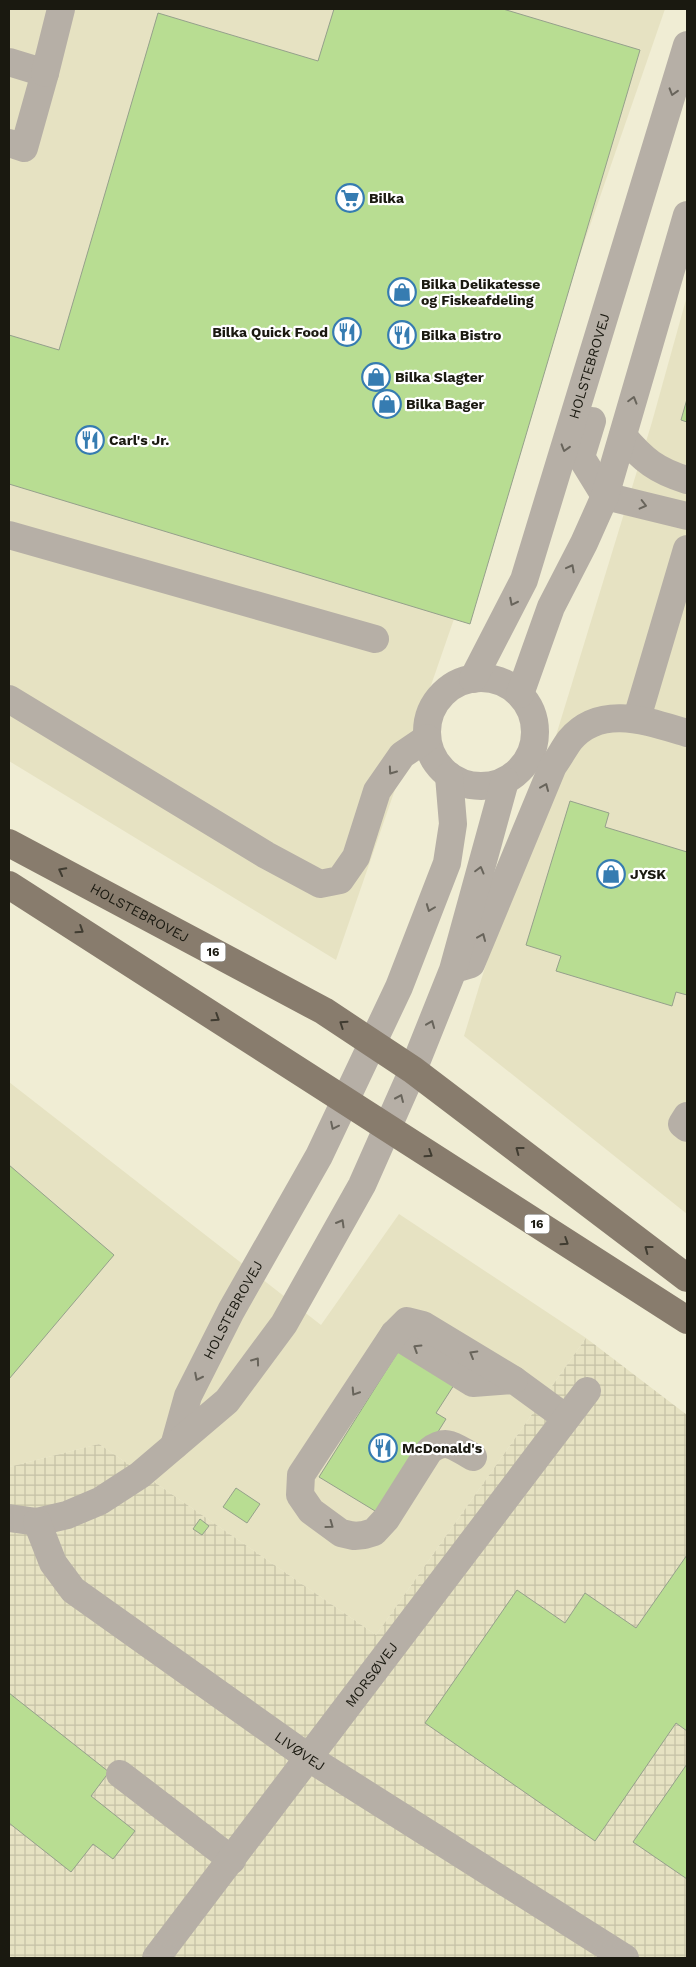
<svg xmlns="http://www.w3.org/2000/svg" width="696" height="1967" viewBox="0 0 696 1967" font-family="'Work Sans',sans-serif">
  <style>
    .built { fill: #e6e2c2 }
    .industrial { fill: url(#industrial-grid) }
    .building { fill: #b8dd92; stroke: #95a08b }
    .lines { fill: none; stroke-linecap: round; stroke-linejoin: round }
    .minor { stroke: #b6afa6; stroke-width: 28 }
    .major { stroke: #887c6d; stroke-width: 28 }
    .oneway { stroke: #68645b }
    .oneway2 { stroke: #403c31 }
    .labels { text-anchor: middle; dominant-baseline: central; stroke-width: 4.5; stroke-linejoin: round; paint-order: stroke }
    .shield { fill: #fff; stroke: #5f5e58; stroke-width: 1 }
    .shield-label { font-size: 12px; font-weight: bold; fill: #1a1910 }
    .poi-label { font-size: 14px; font-weight: bold; fill: #1a1910; stroke: #fff; text-anchor: start }
    .street-label { font-size: 14px; fill: #1a1910; stroke: #fff }
  </style>
  <defs>
    <pattern id="industrial-grid" width="8" height="8" patternUnits="userSpaceOnUse" patternTransform="scale(1.25)"><rect width="8" height="8" fill="#e6e2c2"/><path d="M0 4h8M4 0v8" fill="none" stroke="#c5c1a6"/></pattern>
  </defs>
  <rect width="100%" height="100%" fill="#f0edd4"/>
  <g class="built">
    <polygon points="9,9 665,9 336,960 9,761"/>
    <polygon points="687,296 687,1214 464,1036 652,422"/>
    <polygon points="9,1082 321,1325 399,1214 586,1338 376,1635 99,1444 9,1467"/>
  </g>
  <polygon class="industrial" points="586,1338 687,1415 687,1958 9,1958 9,1467 99,1444 376,1635"/>
  <g class="building">
    <polygon points="334,9 503,9 640,50 470,624 9,484 9,335 59,350 158,13 318,61"/>
    <polygon points="687,399 687,422 681,420"/>
    <polygon points="570,801 609,813 605,827 687,852 687,995 676,992 672,1006 556,971 561,956 526,945"/>
    <polygon points="9,1165 114,1255 9,1379"/>
    <polygon points="399,1350 454,1385 436,1413 446,1419 385,1517 319,1477"/>
    <polygon points="236,1488 260,1504 247,1523 223,1507"/>
    <polygon points="200,1519 209,1526 202,1535 193,1529"/>
    <polygon points="687,1555 687,1731 676,1723 595,1841 425,1723 517,1590 565,1623 585,1593 636,1628"/>
    <polygon points="9,1693 109,1772 91,1796 135,1831 113,1859 93,1844 71,1872 9,1823"/>
    <polygon points="687,1764 687,1879 633,1842"/>
  </g>
  <g class="lines">
    <g class="minor">
      <polyline points="9,62 45,73 24,148 9,143"/>
      <polyline points="45,73 61,9"/>
      <polyline points="592,421 581,457 605,496 687,516"/>
      <path d="M623 436C643 460 657 471 687 480"/>
      <polyline points="9,535 375,639"/>
      <circle cx="481" cy="732" r="54"/>
      <path id="s1" d="M473 679 524 580 687 45"/>
      <polyline points="520,694 551,607 584,543 605,496 687,215"/>
      <polyline points="9,699 266,855 320,884 340,880 356,857 377,791 402,755 427,738"/>
      <polyline points="637,718 687,549"/>
      <path d="M461 967 471 964 553 766C559 758 564 748 570 740 601 703 649 722 687 733"/>
      <polyline points="687,1116 682,1124 687,1128"/>
      <polyline points="394,1334 473,1383 514,1380 566,1418"/>
      <path id="s2" d="M174 1446 188 1396 231 1311 319 1156 399 987 447 863 453 824 449 776"/>
      <path d="M473 1457C455 1447 447 1437 429 1451L386 1519 374 1532 364 1535 354 1536 341 1533 311 1511 300 1495 301 1475 394 1334 407 1321 423 1325 514 1380"/>
      <polyline points="9,1518 37,1522 67,1515 100,1501 140,1475 227,1401 284,1324 362,1185 413,1070 453,970 505,781"/>
      <path id="s3" d="M37 1522 53 1563 73 1590 309 1758 625 1958"/>
      <polyline points="120,1774 232,1860"/>
      <path id="s4" d="M156 1958 587 1391"/>
    </g>
    <g class="major">
      <path id="s5" d="M9 843 324 1011 413 1070 687 1278"/>
      <polyline points="9,885 687,1320"/>
    </g>
  </g>
  <defs><path id="oneway-chevron" d="M-2-3.5L2.5 0L-2 3.5" fill="none" stroke-width="1.6" stroke-linecap="round" stroke-linejoin="round" transform="scale(1.25)"/></defs>
  <g class="oneway">
    <use href="#oneway-chevron" transform="translate(673 92) rotate(107)"/>
    <use href="#oneway-chevron" transform="translate(633 400) rotate(-74)"/>
    <use href="#oneway-chevron" transform="translate(565 448) rotate(107)"/>
    <use href="#oneway-chevron" transform="translate(643 505) rotate(14)"/>
    <use href="#oneway-chevron" transform="translate(571 568) rotate(-62)"/>
    <use href="#oneway-chevron" transform="translate(513 602) rotate(117)"/>
    <use href="#oneway-chevron" transform="translate(392 771) rotate(125)"/>
    <use href="#oneway-chevron" transform="translate(545 787) rotate(-67)"/>
    <use href="#oneway-chevron" transform="translate(480 870) rotate(-75)"/>
    <use href="#oneway-chevron" transform="translate(430 908) rotate(111)"/>
    <use href="#oneway-chevron" transform="translate(482 937) rotate(-67)"/>
    <use href="#oneway-chevron" transform="translate(431 1024) rotate(-68)"/>
    <use href="#oneway-chevron" transform="translate(400 1098) rotate(-66)"/>
    <use href="#oneway-chevron" transform="translate(334 1126) rotate(116)"/>
    <use href="#oneway-chevron" transform="translate(341 1223) rotate(-60)"/>
    <use href="#oneway-chevron" transform="translate(417 1348) rotate(-148)"/>
    <use href="#oneway-chevron" transform="translate(473 1354) rotate(-150)"/>
    <use href="#oneway-chevron" transform="translate(256 1361) rotate(-54)"/>
    <use href="#oneway-chevron" transform="translate(198 1377) rotate(117)"/>
    <use href="#oneway-chevron" transform="translate(355 1392) rotate(123)"/>
    <use href="#oneway-chevron" transform="translate(330 1525) rotate(36)"/>
  </g>
  <g class="oneway2">
    <use href="#oneway-chevron" transform="translate(62 871) rotate(-152)"/>
    <use href="#oneway-chevron" transform="translate(80 930) rotate(33)"/>
    <use href="#oneway-chevron" transform="translate(216 1018) rotate(33)"/>
    <use href="#oneway-chevron" transform="translate(343 1024) rotate(-146)"/>
    <use href="#oneway-chevron" transform="translate(519 1150) rotate(-143)"/>
    <use href="#oneway-chevron" transform="translate(429 1154) rotate(33)"/>
    <use href="#oneway-chevron" transform="translate(565 1242) rotate(33)"/>
    <use href="#oneway-chevron" transform="translate(648 1249) rotate(-143)"/>
  </g>
  <defs>
    <symbol id="supermarket-ring" viewBox="-11 -11 22 22"><circle r="9.5" fill="#fff" stroke="#367cb1" stroke-width="1.5"/><path d="M-6-5.5h2.5l.6 2H6L4.5 2H-2.5L-4.4-4H-6ZM-1.5 3.2a1.3 1.3 0 1 0 .1 0ZM3 3.2a1.3 1.3 0 1 0 .1 0Z" fill="#367cb1"/></symbol>
    <symbol id="shop-ring" viewBox="-11 -11 22 22"><circle r="9.5" fill="#fff" stroke="#367cb1" stroke-width="1.5"/><path d="M-5-2.5h2.3a2.7 3.5 0 0 1 5.4 0H5L5.5 6h-11ZM-1.5-2.5h3a1.5 2.3 0 0 0-3 0Z" fill="#367cb1"/></symbol>
    <symbol id="restaurant-ring" viewBox="-11 -11 22 22"><circle r="9.5" fill="#fff" stroke="#367cb1" stroke-width="1.5"/><path d="M-5-6h1v4h1v-4h1v4h1v-4h1v5L-1.5 .5V6h-2V.5L-5-1ZM5-6V6H3V1.5H1.5Q1.5-4 5-6Z" fill="#367cb1"/></symbol>
  </defs>
  <g fill-rule="evenodd">
    <use href="#supermarket-ring" x="334" y="182" width="32" height="32"/>
    <use href="#shop-ring" x="386" y="276" width="32" height="32"/>
    <use href="#restaurant-ring" x="331" y="316" width="32" height="32"/>
    <use href="#restaurant-ring" x="386" y="319" width="32" height="32"/>
    <use href="#shop-ring" x="360" y="361" width="32" height="32"/>
    <use href="#shop-ring" x="371" y="388" width="32" height="32"/>
    <use href="#restaurant-ring" x="74" y="424" width="32" height="32"/>
    <use href="#shop-ring" x="595" y="858" width="32" height="32"/>
    <use href="#restaurant-ring" x="367" y="1432" width="32" height="32"/>
  </g>
  <g class="labels">
    <g class="shield">
      <rect x="200.5" y="942.5" width="25" height="19" rx="4"/>
      <rect x="524.5" y="1214.5" width="25" height="19" rx="4"/>
    </g>
    <g class="shield-label">
      <text x="213" y="952">16</text>
      <text x="537" y="1224">16</text>
    </g>
    <g class="poi-label">
      <text x="369" y="198">Bilka</text>
      <text x="421" y="284">Bilka Delikatesse<tspan x="421" dy="16">og Fiskeafdeling</tspan></text>
      <text x="328" y="332" text-anchor="end">Bilka Quick Food</text>
      <text x="421" y="335">Bilka Bistro</text>
      <text x="395" y="377">Bilka Slagter</text>
      <text x="406" y="404">Bilka Bager</text>
      <text x="109" y="440">Carl's Jr.</text>
      <text x="630" y="874">JYSK</text>
      <text x="402" y="1448">McDonald's</text>
    </g>
    <g class="street-label">
      <text stroke="none"><textPath href="#s1" startOffset="335">HOLSTEBROVEJ</textPath></text>
      <text stroke="none"><textPath href="#s5" startOffset="148">HOLSTEBROVEJ</textPath></text>
      <text stroke="none"><textPath href="#s2" startOffset="149">HOLSTEBROVEJ</textPath></text>
      <text stroke="none"><textPath href="#s4" startOffset="356">MORSØVEJ</textPath></text>
      <text stroke="none"><textPath href="#s3" startOffset="356">LIVØVEJ</textPath></text>
    </g>
  </g>
  <rect width="696" height="1967" fill="none" stroke="#1a1910" stroke-width="20"/>
</svg>
